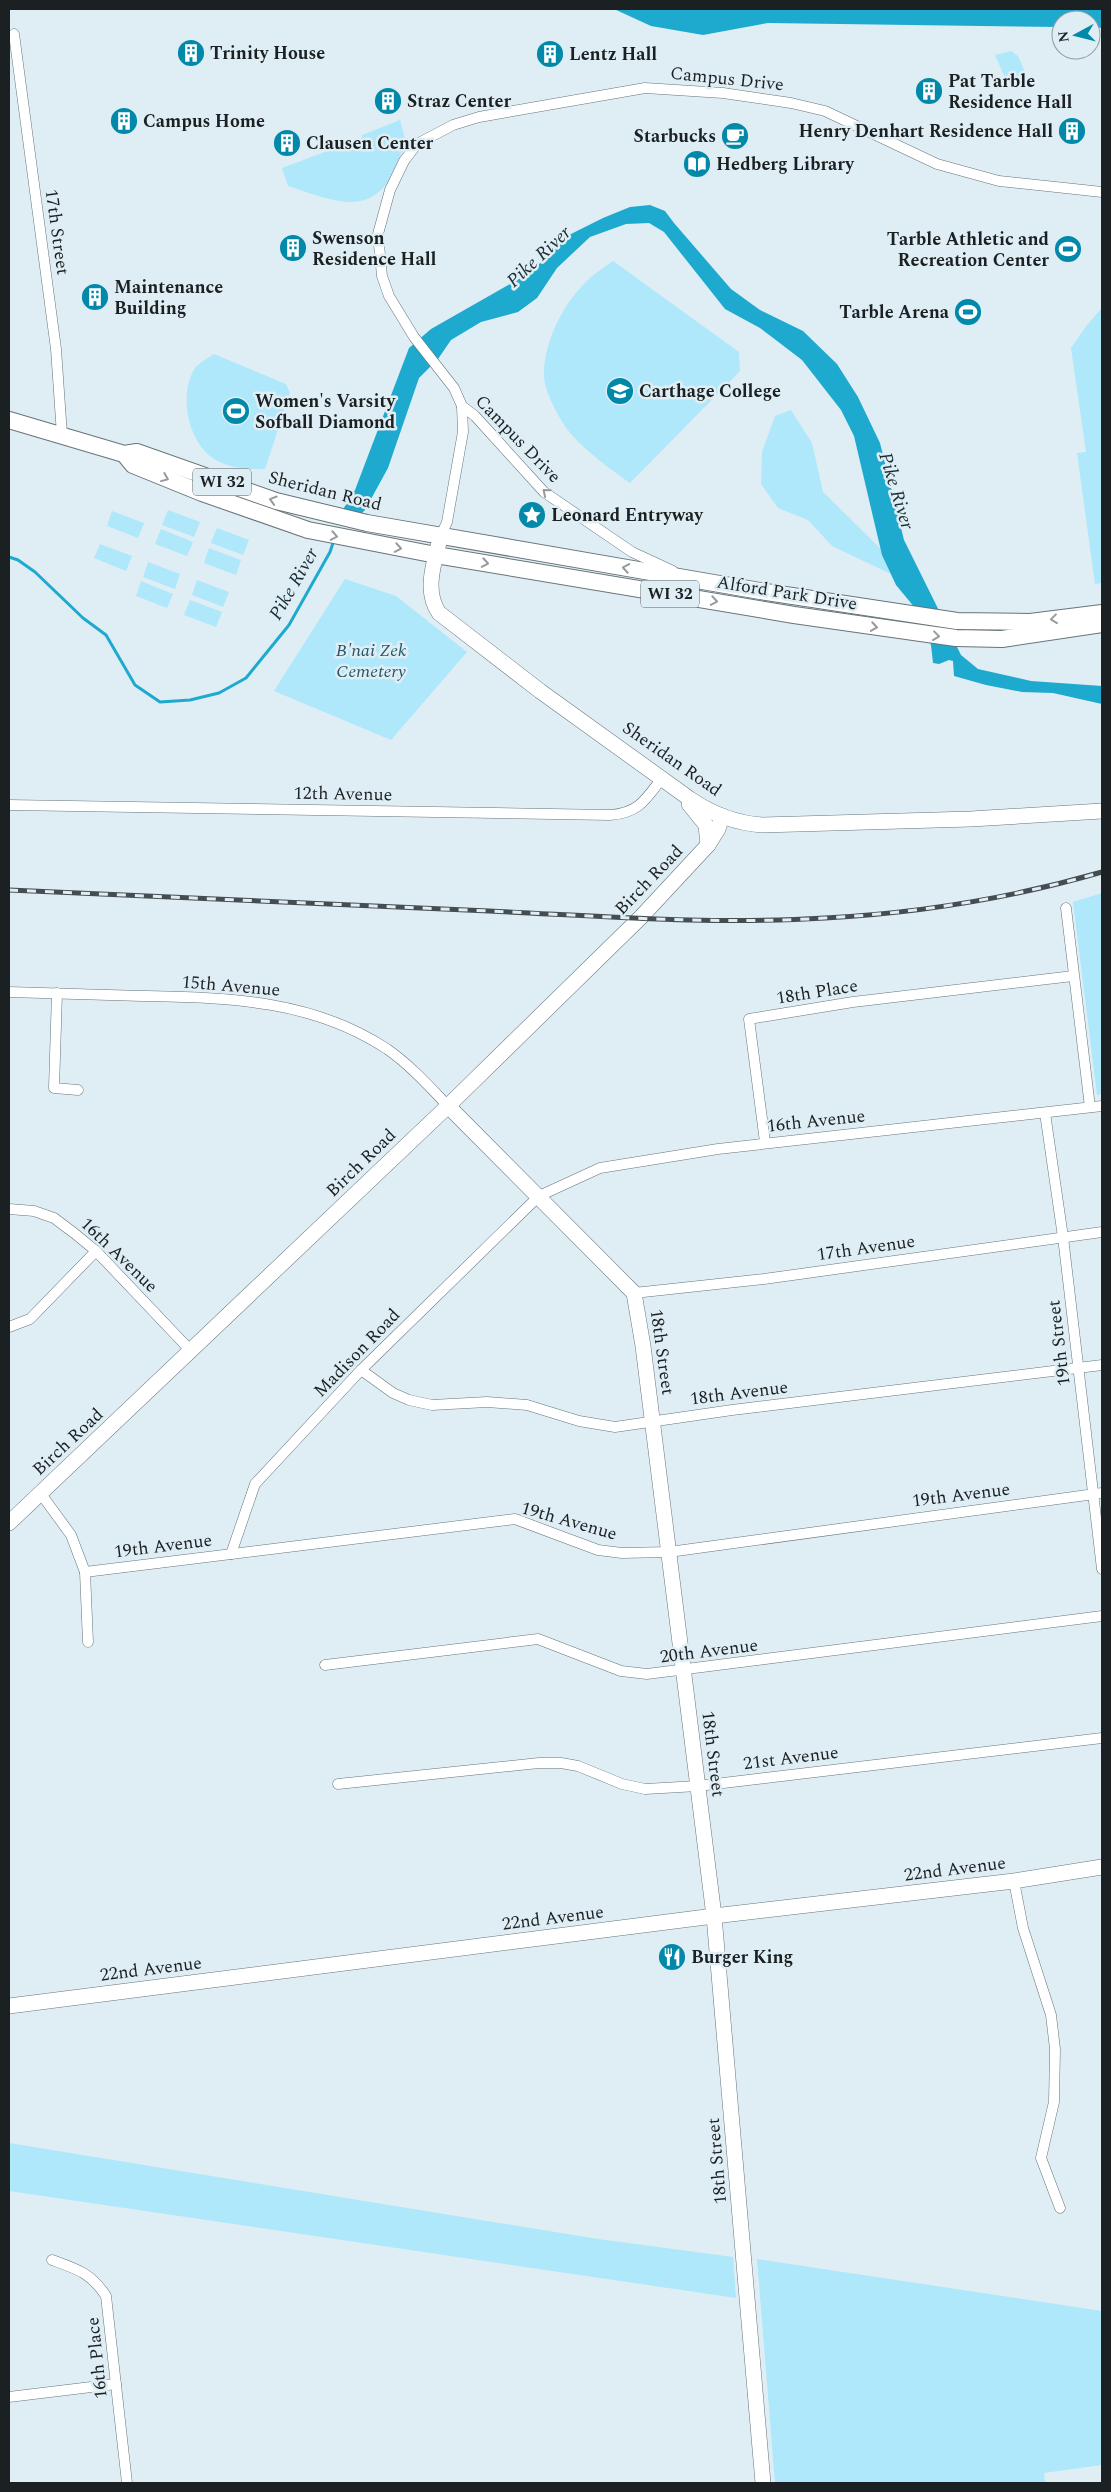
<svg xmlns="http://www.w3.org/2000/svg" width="1111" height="2492" viewBox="0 0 1111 2492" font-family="Spectral,serif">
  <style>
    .green { fill: #afe7fb }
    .water { fill: #1ea9cf }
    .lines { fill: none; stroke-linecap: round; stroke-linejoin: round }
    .stream { stroke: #1ea9cf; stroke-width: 3 }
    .street-casing { stroke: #67747a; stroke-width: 11 }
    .secondary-casing { stroke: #67747a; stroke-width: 16 }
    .primary-casing { stroke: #67747a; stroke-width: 18 }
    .street { stroke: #fff; stroke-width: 10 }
    .secondary { stroke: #fff; stroke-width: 15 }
    .primary { stroke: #fff; stroke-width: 16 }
    .rail-casing { stroke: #464d50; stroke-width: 5 }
    .rail { stroke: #dfeef4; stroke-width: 3; stroke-dasharray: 9; stroke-linecap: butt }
    .oneway { stroke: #989b9c }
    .labels { text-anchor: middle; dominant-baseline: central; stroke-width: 5; stroke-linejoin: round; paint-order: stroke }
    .shield { fill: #dfeef4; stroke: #565e61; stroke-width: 1 }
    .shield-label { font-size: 16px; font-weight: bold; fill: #1b2022 }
    .poi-label { font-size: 18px; font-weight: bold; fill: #1b2022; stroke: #dfeef4; text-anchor: start }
    .street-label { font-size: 18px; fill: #1b2022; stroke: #dfeef4 }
    .park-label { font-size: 18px; font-style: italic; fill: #255768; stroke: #dfeef4 }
    .water-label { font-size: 19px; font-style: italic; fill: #192e36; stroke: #dfeef4 }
  </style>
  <rect width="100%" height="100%" fill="#dfeef4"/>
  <g class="green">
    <polygon points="1011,51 1018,56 1029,81 1010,89 995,55"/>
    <path d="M400 120 406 143C400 153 399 164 393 174 368 220 327 198 288 186L282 168 362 138V135Z"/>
    <path d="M613 261 739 352 740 371 630 483C609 468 589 454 572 435 561 423 545 393 544 377 543 342 564 302 589 279 596 272 605 267 613 261Z"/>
    <polygon points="1102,308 1102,583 1095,584 1077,453 1086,452 1071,348 1087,325"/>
    <path d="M214 354 286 384 290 393 265 469C249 469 235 469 220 462 189 449 177 396 195 368 199 363 208 358 214 354Z"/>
    <polygon points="791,410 812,443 823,492 880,548 891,574 832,546 808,520 778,508 761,484 762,452 775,416"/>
    <polygon points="168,510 200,522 194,537 162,525"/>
    <polygon points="112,511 144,523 138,538 107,526"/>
    <polygon points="217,528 249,540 243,555 211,543"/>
    <polygon points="161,529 193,542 187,556 155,544"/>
    <polygon points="100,544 132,556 126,571 94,558"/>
    <polygon points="209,548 241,560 236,575 204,563"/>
    <polygon points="148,562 180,574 175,589 143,577"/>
    <polygon points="345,579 396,596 467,652 391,740 274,691"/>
    <polygon points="197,580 229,592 223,607 192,595"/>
    <polygon points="141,581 173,594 167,608 136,596"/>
    <polygon points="190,600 222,612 216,627 184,615"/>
    <polygon points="1102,893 1102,1094 1097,1095 1073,902"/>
    <polygon points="9,2143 598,2239 733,2257 736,2298 9,2191"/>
    <polygon points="757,2259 1102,2311 1102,2465 1044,2473 1045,2483 775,2483"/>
  </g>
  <g class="water">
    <polygon points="614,9 1102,9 1102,28 1091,27 1091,20 1061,20 1061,27 768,23 703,35 651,26"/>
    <polygon points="650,205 665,211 674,223 731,289 760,310 803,331 837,364 858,397 880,443 904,540 961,655 978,669 1031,681 1102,686 1102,704 1053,693 1022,692 986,685 954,676 953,661 949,660 939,664 933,663 931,645 915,608 896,585 882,555 854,436 841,410 802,360 760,328 725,309 664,232 649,223 626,224 590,237 557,268 537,298 518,312 481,322 451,340 438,359 419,378 388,468 365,510 361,514 342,511 355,490 409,348 431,329 519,279 547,258 567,236 603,218 630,207"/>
  </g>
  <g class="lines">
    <polyline class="stream" points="9,557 18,560 35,572 83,618 106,635 135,685 160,702 190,700 219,693 246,678 289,625 330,552 334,540"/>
    <defs>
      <g id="street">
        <polyline points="14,34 56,349 62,435"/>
        <polyline points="441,535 447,522 463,432 462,406"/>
        <polyline points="673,571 632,552 544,492 475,416 462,406 454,388 414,337 389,296 382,276 378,234 390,190 404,161 417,144 453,125 479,117 645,88 723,93 791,103 825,111 937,164 999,181 1102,192"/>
        <path d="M9 805 610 815C639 813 646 799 662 778"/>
        <polyline points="1066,908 1090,1107"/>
        <path d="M9 992C53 993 97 995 142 996 229 998 311 999 387 1049 410 1065 429 1086 448 1106"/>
        <polyline points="57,993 54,1088 78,1090"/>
        <polyline points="1045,1113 1063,1237 1102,1569"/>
        <polyline points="765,1142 749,1019 853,1002 1073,976"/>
        <polyline points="9,1209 34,1211 54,1218 74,1233 96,1251 191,1351"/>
        <polyline points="634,1293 764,1279 1102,1232"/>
        <polyline points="9,1327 30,1319 96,1251"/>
        <polyline points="361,1370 393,1393 409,1400 432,1405 487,1402 527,1405 579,1421 615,1427 732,1410 1102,1365"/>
        <polyline points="41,1494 71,1535 85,1572 88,1642"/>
        <polyline points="231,1554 255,1484 361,1370 539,1196 600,1168 718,1149 1102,1106"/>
        <polyline points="85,1572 515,1519 598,1550 622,1553 669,1552 1102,1493"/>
        <polyline points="325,1665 538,1639 621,1671 647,1674 1102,1616"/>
        <polyline points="338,1784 539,1763 561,1763 578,1766 622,1784 645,1789 698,1786 1102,1738"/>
        <polyline points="1014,1881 1023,1928 1051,2015 1055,2049 1054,2102 1041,2158 1060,2208"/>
        <path d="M52 2260C77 2269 91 2273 106 2296L127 2483"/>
        <polyline points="9,2397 116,2384"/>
      </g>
      <g id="secondary">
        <path d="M441 535C435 560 423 590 439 613L540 691 690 799C712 814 735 823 762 825L971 819 1102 811"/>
        <polyline points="689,804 706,825 708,845"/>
        <polyline points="448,1106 634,1293 643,1346 714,1916 763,2483"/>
        <polyline points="9,1523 448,1106 641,917 708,845 718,829 722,816"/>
        <polyline points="9,2006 714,1916 1014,1881 1102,1867"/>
      </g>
      <g id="primary">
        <polyline points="9,420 124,454 137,452 276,501 367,523 760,591 957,621 1030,622 1102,613"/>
        <polyline points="124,454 133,465 202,493 308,530 436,555 794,615 956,638 1002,639 1102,624"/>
      </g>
    </defs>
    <use href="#street" class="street-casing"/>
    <use href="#secondary" class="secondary-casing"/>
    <use href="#primary" class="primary-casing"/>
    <use href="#street" class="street"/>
    <use href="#secondary" class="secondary"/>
    <use href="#primary" class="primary"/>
    <defs>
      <path id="rail" d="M9 890C169 897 329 904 489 911 600 916 713 925 825 918 918 913 1012 898 1102 872"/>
    </defs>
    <use href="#rail" class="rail-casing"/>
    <use href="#rail" class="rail"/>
  </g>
  <defs><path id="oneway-chevron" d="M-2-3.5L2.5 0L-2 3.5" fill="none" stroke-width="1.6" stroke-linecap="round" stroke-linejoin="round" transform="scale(1.25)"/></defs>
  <g class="oneway">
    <use href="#oneway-chevron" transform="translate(165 478) rotate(22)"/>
    <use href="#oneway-chevron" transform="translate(546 492) rotate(-140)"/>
    <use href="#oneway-chevron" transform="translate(273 500) rotate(-163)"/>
    <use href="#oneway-chevron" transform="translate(334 536) rotate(11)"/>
    <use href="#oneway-chevron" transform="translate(398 548) rotate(10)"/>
    <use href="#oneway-chevron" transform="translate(485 563) rotate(10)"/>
    <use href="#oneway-chevron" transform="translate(626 568) rotate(-170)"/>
    <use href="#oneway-chevron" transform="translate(714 601) rotate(10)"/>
    <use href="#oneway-chevron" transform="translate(1054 619) rotate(173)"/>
    <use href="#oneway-chevron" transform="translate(874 627) rotate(9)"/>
    <use href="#oneway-chevron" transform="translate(936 636) rotate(7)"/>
  </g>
  <defs>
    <symbol id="building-disc" viewBox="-11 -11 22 22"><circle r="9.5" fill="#0289a9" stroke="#dfeef4"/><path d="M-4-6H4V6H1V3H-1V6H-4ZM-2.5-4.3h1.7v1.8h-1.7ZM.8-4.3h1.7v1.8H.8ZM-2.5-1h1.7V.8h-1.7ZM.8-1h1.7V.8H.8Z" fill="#fff"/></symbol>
    <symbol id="cafe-disc" viewBox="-11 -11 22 22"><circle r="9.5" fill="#0289a9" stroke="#dfeef4"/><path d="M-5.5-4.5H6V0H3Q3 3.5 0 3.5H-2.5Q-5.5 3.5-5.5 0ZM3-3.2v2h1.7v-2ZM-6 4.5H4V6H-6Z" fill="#fff"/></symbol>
    <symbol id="library-disc" viewBox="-11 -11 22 22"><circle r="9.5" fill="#0289a9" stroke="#dfeef4"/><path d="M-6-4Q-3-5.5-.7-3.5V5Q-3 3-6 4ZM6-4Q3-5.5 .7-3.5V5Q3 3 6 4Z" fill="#fff"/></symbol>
    <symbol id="stadium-disc" viewBox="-11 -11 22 22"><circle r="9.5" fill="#0289a9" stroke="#dfeef4"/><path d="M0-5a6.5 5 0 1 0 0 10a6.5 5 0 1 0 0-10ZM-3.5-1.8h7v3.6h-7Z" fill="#fff"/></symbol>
    <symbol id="university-disc" viewBox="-11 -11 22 22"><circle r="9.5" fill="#0289a9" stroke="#dfeef4"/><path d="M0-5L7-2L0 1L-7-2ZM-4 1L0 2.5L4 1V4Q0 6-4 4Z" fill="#fff"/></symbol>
    <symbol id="sight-disc" viewBox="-11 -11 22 22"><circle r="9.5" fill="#0289a9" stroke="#dfeef4"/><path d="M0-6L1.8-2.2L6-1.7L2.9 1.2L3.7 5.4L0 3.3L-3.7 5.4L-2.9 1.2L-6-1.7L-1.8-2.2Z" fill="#fff"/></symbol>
    <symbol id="restaurant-disc" viewBox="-11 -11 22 22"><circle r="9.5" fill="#0289a9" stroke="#dfeef4"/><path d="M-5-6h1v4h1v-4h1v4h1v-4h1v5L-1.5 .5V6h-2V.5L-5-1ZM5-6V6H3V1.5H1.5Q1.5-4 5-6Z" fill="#fff"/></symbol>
  </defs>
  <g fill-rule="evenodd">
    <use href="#building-disc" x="175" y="37" width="32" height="32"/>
    <use href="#building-disc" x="534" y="38" width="32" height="32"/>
    <use href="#building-disc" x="913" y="75" width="32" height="32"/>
    <use href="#building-disc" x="372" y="85" width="32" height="32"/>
    <use href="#building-disc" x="108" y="105" width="32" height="32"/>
    <use href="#building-disc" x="1056" y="115" width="32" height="32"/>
    <use href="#cafe-disc" x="719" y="120" width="32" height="32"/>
    <use href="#building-disc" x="271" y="127" width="32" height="32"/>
    <use href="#library-disc" x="681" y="148" width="32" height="32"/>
    <use href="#building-disc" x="277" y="232" width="32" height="32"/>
    <use href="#stadium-disc" x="1052" y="233" width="32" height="32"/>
    <use href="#building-disc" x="79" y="281" width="32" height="32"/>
    <use href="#stadium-disc" x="952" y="296" width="32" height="32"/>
    <use href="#university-disc" x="604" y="375" width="32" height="32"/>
    <use href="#stadium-disc" x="220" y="395" width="32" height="32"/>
    <use href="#sight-disc" x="516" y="499" width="32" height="32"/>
    <use href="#restaurant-disc" x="656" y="1941" width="32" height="32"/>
  </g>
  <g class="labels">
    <g class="shield">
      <rect x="193" y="468.5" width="58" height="27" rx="4"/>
      <rect x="641" y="580.5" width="58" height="27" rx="4"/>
    </g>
    <g class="shield-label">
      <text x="222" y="482">WI 32</text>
      <text x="670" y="594">WI 32</text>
    </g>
    <g class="poi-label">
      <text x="210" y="53">Trinity House</text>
      <text x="569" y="54">Lentz Hall</text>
      <text x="948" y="81">Pat Tarble<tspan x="948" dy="21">Residence Hall</tspan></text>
      <text x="407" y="101">Straz Center</text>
      <text x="143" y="121">Campus Home</text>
      <text x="1053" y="131" text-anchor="end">Henry Denhart Residence Hall</text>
      <text x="716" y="136" text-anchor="end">Starbucks</text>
      <text x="306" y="143">Clausen Center</text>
      <text x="716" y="164">Hedberg Library</text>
      <text x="312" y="238">Swenson<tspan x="312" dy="21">Residence Hall</tspan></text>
      <text x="1049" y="239" text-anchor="end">Tarble Athletic and<tspan x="1049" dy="21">Recreation Center</tspan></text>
      <text x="114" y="287">Maintenance<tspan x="114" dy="21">Building</tspan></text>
      <text x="949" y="312" text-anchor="end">Tarble Arena</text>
      <text x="639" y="391">Carthage College</text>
      <text x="255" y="401">Women's Varsity<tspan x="255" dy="21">Sofball Diamond</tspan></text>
      <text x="551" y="515">Leonard Entryway</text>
      <text x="691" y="1957">Burger King</text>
    </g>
    <g class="street-label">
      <text transform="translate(727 79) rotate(6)">Campus Drive</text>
      <text transform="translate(57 232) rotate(82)">17th Street</text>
      <text transform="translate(518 439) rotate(46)">Campus Drive</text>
      <text transform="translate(325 491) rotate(14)">Sheridan Road</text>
      <text transform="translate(787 593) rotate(9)">Alford Park Drive</text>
      <text transform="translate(672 759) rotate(35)">Sheridan Road</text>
      <text transform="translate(343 794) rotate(1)">12th Avenue</text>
      <text transform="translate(649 880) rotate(-46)">Birch Road</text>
      <text transform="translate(231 986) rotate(5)">15th Avenue</text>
      <text transform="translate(817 992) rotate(-9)">18th Place</text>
      <text transform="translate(816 1121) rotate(-6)">16th Avenue</text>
      <text transform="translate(361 1163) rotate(-44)">Birch Road</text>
      <text transform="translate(866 1248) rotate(-8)">17th Avenue</text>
      <text transform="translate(119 1255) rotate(44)">16th Avenue</text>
      <text transform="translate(1059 1343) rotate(-97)">19th Street</text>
      <text transform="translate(662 1352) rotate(82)">18th Street</text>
      <text transform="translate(357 1353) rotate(-46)">Madison Road</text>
      <text transform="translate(739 1393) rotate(-7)">18th Avenue</text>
      <text transform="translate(68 1442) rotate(-43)">Birch Road</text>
      <text transform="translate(961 1495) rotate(-7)">19th Avenue</text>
      <text transform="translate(569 1521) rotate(16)">19th Avenue</text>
      <text transform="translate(163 1546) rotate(-7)">19th Avenue</text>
      <text transform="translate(709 1651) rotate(-7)">20th Avenue</text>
      <text transform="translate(713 1754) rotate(83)">18th Street</text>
      <text transform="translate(791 1758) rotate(-7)">21st Avenue</text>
      <text transform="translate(955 1869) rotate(-7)">22nd Avenue</text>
      <text transform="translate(553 1918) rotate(-7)">22nd Avenue</text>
      <text transform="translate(151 1969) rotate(-7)">22nd Avenue</text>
      <text transform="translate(717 2161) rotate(-95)">18th Street</text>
      <text transform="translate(97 2358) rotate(-96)">16th Place</text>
    </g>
    <g class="park-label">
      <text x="371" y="650">B'nai Zek<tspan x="371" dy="21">Cemetery</tspan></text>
    </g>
    <g class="water-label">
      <text transform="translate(539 257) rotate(-43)">Pike River</text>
      <text transform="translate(896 491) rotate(73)">Pike River</text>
      <text transform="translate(294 584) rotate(-60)">Pike River</text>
    </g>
  </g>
  <rect width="1111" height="2492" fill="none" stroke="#1b2022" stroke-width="20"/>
  <g transform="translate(1076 35) rotate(263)"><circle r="24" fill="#dfeef4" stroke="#919ca0"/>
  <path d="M0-4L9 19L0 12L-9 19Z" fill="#0289a9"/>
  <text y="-8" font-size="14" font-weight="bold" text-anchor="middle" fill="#1b2022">N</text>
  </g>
</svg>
